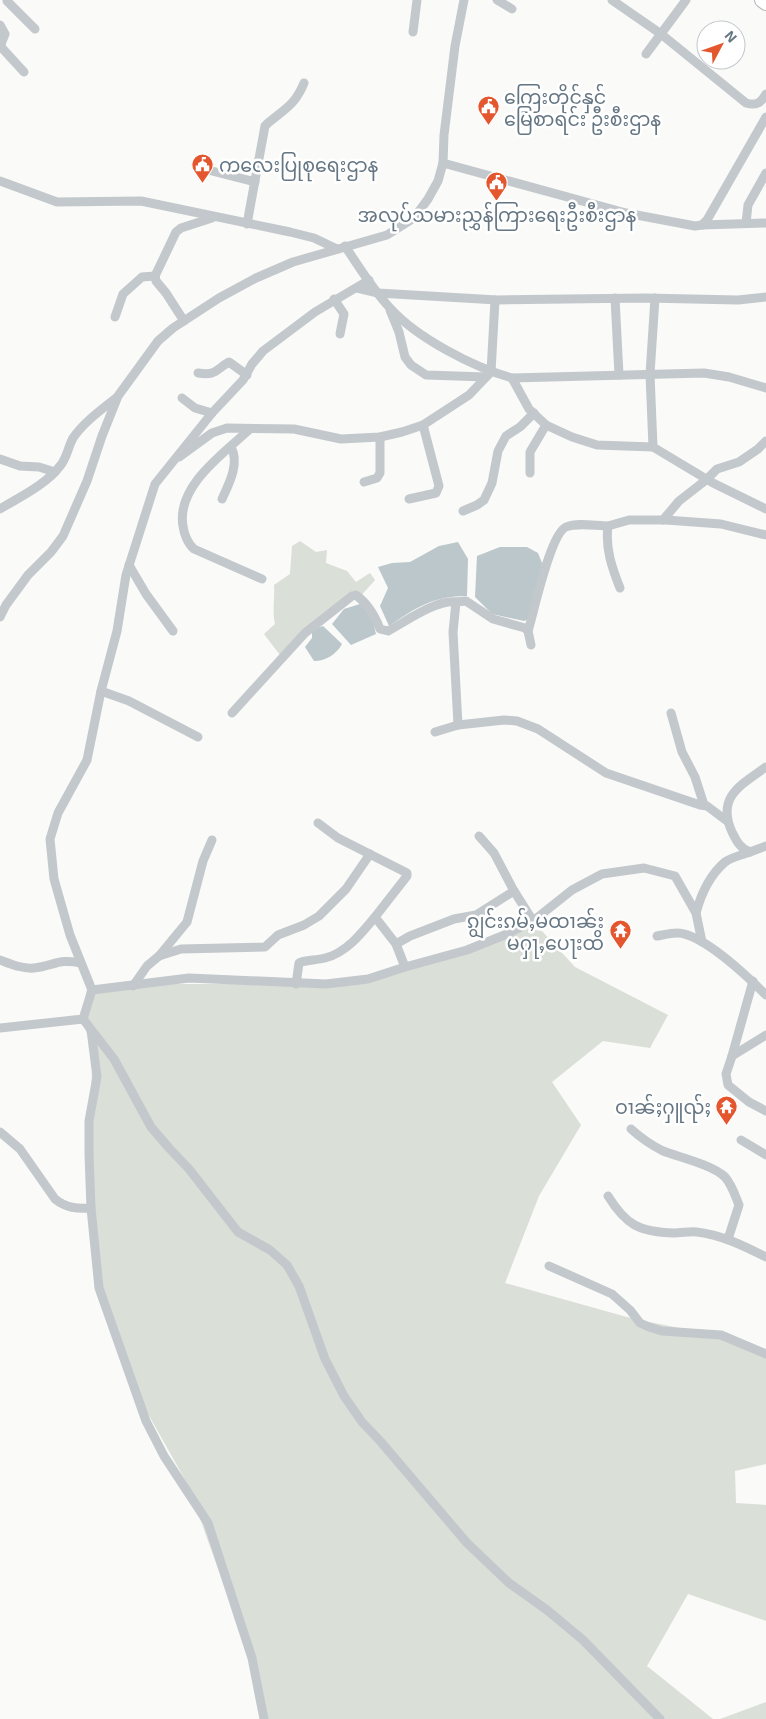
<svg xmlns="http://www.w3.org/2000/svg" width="766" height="1719" viewBox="0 0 766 1719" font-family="'Exo 2','Noto Sans Myanmar',sans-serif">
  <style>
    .green { fill: #dadfd7 }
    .water { fill: #bbc7cb }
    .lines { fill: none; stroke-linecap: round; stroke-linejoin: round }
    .highway-casing { stroke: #b4b9bd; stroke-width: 16 }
    .minor { stroke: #c3c8cc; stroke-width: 9 }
    .highway { stroke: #fff; stroke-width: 14 }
    .labels { text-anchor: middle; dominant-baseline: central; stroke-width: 5; stroke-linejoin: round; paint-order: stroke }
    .poi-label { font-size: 19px; fill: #657683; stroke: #fff; text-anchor: start }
  </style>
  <rect width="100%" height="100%" fill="#fafaf8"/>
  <g class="green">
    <path d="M300 541 316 552 327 550 326 563 347 571 356 582 370 573 375 580 359 598 337 606 309 627 302 642 283 659 264 634 275 624C272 611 275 598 274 585L290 574 292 546Z"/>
    <polygon points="527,929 542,931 575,967 668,1015 650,1048 603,1041 552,1082 581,1125 539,1196 505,1283 634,1319 715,1335 766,1355 766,1464 735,1471 736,1503 766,1505 766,1621 688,1594 647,1666 713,1719 263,1719 245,1644 188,1485 125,1373 94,1253 90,1116 93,1047 81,1020 87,989 130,984 330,984 389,971"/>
    <polygon points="766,1702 766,1719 720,1719"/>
  </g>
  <g class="water">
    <path d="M458 542 468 559 467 596C433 596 417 607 389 626L380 606 388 588 378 567 392 563 410 562 439 546Z"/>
    <polygon points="500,547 527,547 538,553 542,563 531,618 524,621 492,614 475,597 477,556"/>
    <polygon points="360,604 372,618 376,634 351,645 332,624 344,609"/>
    <path d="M323 626 342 644C336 655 325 661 314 661L305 647 312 638V630Z"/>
  </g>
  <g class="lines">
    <defs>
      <polyline id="highway" points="762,0 766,3"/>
    </defs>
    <use href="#highway" class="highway-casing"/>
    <g class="minor">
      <polyline points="497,0 512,9"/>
      <path d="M612 0 661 34 746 103C756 106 761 103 766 94"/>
      <polyline points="7,1 35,29"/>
      <polyline points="0,25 5,34 1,44 2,48 24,72"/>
      <polyline points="413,32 417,0"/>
      <polyline points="646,54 686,0"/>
      <polyline points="443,163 626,213 695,226 702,225 766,223"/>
      <polyline points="208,170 255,182"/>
      <polyline points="0,181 57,202 141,201 290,232 314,238 337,249"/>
      <polyline points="746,223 748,205 766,173"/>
      <path d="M247 224 265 126 268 123C285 109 295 105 304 83"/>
      <polyline points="702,225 707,220 766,117"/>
      <path d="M345 246C359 267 373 290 390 308 417 338 473 367 512 378L704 373 729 377 766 388"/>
      <polyline points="357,288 378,293 497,300 645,298 738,300 766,297"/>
      <polyline points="615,298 619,375"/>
      <polyline points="334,299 344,314 340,334"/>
      <polyline points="390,310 399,332 405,357 411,365 426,375 486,377"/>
      <polyline points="115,317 123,294 142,277 155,276"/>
      <polyline points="184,321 166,293 156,281 155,276 176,232 181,228 212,218"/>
      <path d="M198 373C216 376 215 370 229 362L247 375"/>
      <polyline points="512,378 529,409 546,425 572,437 597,445 653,447 713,483 766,509"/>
      <polyline points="182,398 195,408 212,413"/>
      <path d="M250 429C224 453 176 486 183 526 184 534 188 544 194 549L262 579"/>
      <polyline points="653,447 650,374 655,298"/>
      <polyline points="179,457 212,433 227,428 294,429 341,439 380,437 402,432 423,425 469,395 491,372 495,300"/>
      <polyline points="0,459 20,466 39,467 55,472"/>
      <polyline points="530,473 530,452 546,425"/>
      <polyline points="364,482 377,478 380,473 380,437"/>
      <path d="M222 499C229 484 240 463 231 447"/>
      <polyline points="409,499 436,493 439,486 423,425"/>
      <path d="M0 509C18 498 47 484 60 466 67 458 68 447 73 438 84 422 101 410 116 398"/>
      <polyline points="463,511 477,505 484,500 492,483 498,451 506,436 520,427 534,413"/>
      <polyline points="663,520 679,501 706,480 717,469 739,462 758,449 766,441"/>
      <polyline points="129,565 146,594 173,631"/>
      <path d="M620 588C612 568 605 548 608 526L629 520H666L721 524 766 535"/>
      <polyline points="0,617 6,605 28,575 51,552 63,536 87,481 102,436 118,396 158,341 173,328 219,298 256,278 293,262 387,235 414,218 428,199 438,181 443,163 444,135 455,46 464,0"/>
      <path d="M528 631C534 612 550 534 566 527 578 522 596 526 608 526"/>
      <polyline points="101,691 129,701 198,737"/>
      <path d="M232 713 305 633 352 596 356 595C367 603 375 616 380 629L388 631C407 621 435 600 456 602"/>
      <polyline points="671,713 682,752 695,777 704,805"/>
      <polyline points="458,725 453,632 456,602 466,601 493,619 525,628 528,631 531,645"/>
      <polyline points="435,732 458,725 504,720 517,721 538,729 606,773 700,805 707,806 727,821"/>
      <path d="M766 767C741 785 716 797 732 832 737 842 740 848 750 852L766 846"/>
      <polyline points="318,823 338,838 407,873 407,876 375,917 396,944 405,967"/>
      <polyline points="479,836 494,853 514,891 533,921"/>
      <path d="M696 913C701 894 710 875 725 862 732 857 742 855 750 852"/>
      <path d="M657 936C663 935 670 933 677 933 702 933 748 977 766 995"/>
      <polyline points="396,944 410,936 454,919 476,915 514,891"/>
      <polyline points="159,956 181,949 265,947 278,935 304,925 319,916 346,889 370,854"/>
      <path d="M0 960C11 964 22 969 34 968 53 966 60 958 80 963"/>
      <polyline points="753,981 732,1056 726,1074 728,1085 749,1102 766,1111"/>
      <path d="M296 984 299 963 301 962C309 960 317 960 325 958 346 953 362 933 375 917"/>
      <polyline points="133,986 147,966 159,956 187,922 203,861 212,840"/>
      <polyline points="92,990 189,978 326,984 368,979 405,967 467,950 507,934 533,921 572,890 602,874 644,868 675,876 696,913 702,942"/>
      <polyline points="83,1019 114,1059 151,1127 169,1148 189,1169 238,1232 270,1250 287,1265 299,1286 325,1359 344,1396 362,1422 381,1442 467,1543 509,1583 547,1610 583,1640 660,1719"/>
      <polyline points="0,1028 83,1019 92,990 70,935 54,879 50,839 58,813 87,760 101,691 117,631 126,575 155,484 212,413 243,380 252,364 263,351 315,312 369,280"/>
      <polyline points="91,1030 97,1077 89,1121 89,1154 91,1208 99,1288 146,1421 164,1456 208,1523 252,1658 264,1719"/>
      <polyline points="732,1056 766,1035"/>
      <path d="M631 1129C641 1138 651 1145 663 1151 679 1157 713 1165 725 1177 732 1185 735 1195 739 1205L728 1239"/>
      <path d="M0 1132 20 1149 55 1199C66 1208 77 1209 91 1208"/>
      <polyline points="741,1140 766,1155"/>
      <path d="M608 1196C626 1225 639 1232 674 1233 682 1233 690 1231 697 1232 722 1235 744 1246 766 1257"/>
      <polyline points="549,1266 612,1294 630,1310 640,1323 649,1327 662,1331 721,1335 766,1354"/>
    </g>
    <use href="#highway" class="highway"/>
  </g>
  <defs>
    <symbol id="civic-pin" viewBox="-11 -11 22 30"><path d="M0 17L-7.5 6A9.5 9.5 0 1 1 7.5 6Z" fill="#e4572e" stroke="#fff"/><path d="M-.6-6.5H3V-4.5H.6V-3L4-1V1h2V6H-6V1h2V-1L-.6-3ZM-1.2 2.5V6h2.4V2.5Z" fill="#fff"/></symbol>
    <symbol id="temple-pin" viewBox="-11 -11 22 30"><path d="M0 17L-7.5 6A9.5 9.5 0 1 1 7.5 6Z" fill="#e4572e" stroke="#fff"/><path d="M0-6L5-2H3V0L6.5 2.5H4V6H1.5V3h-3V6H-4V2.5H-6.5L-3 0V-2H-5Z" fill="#fff"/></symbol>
  </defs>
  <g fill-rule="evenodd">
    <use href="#civic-pin" x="476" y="94" width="25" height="34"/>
    <use href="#civic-pin" x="190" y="152" width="25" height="34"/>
    <use href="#civic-pin" x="484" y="170" width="25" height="34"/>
    <use href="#temple-pin" x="608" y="918" width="25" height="34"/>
    <use href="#temple-pin" x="714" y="1094" width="25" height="34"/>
  </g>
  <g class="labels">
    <g class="poi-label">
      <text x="504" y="96">ကြေးတိုင်နှင့်<tspan x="504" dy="22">မြေစာရင်း ဦးစီးဌာန</tspan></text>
      <text x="219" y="164">ကလေးပြုစုရေးဌာန</text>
      <text x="497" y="214" text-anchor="middle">အလုပ်သမားညွှန်ကြားရေးဦးစီးဌာန</text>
      <text x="604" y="920" text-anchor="end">ၵျွင်းၵမ်ႇမထၢၼ်း<tspan x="604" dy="22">မႁႃႇပေႃးထိ</tspan></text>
      <text x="711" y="1106" text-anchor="end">ဝၢၼ်ႈႁူၺ်ႈ</text>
    </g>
  </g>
  <g transform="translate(721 45) rotate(49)"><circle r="24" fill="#ffffff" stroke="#c1c8cd"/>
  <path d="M0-4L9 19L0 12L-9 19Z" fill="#e4572e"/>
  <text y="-8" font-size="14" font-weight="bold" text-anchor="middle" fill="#657683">N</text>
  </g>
</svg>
